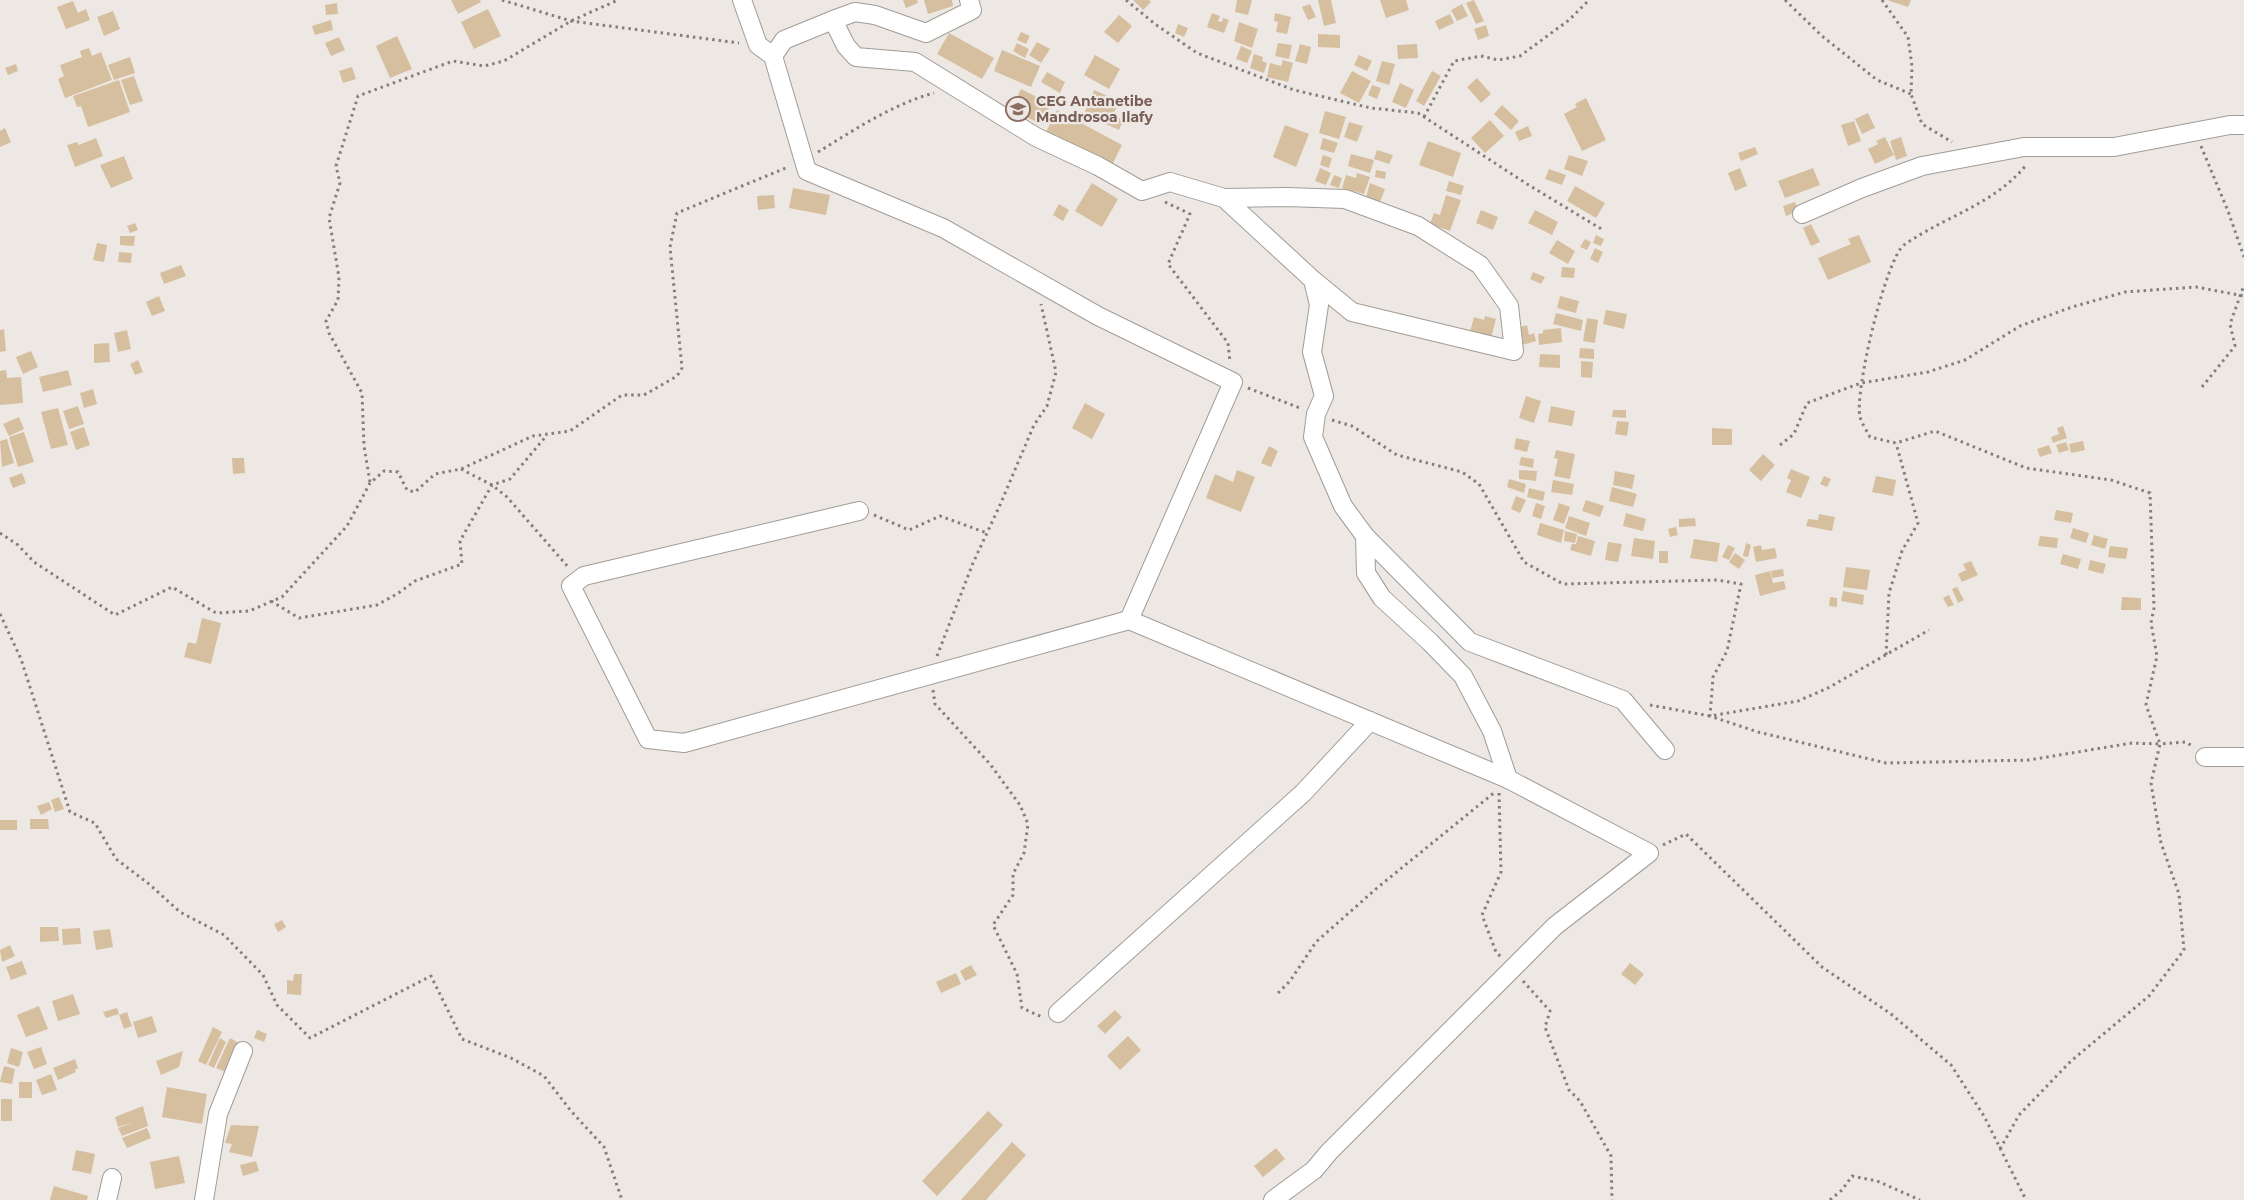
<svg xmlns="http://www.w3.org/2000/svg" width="2244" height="1200" viewBox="0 0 2244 1200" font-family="Montserrat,sans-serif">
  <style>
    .building { fill: #d5bf9f }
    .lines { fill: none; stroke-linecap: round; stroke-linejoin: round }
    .minor-casing { stroke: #a19c97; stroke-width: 20 }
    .path { stroke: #837f7c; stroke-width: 3; stroke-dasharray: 2.5 4; stroke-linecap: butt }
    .minor { stroke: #fff; stroke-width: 18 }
    .labels { text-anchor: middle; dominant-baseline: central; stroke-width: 4.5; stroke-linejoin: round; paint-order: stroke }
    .education-label { font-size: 14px; font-weight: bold; fill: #785e54; stroke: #eee8e4; text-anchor: start }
  </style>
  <rect width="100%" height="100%" fill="#eee8e4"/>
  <g class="building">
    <polygon points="451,0 480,0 481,2 458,14"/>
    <polygon points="903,0 917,0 918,3 906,8"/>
    <polygon points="924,0 952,0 953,6 928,14"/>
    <polygon points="1133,0 1149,0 1151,2 1143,10"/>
    <polygon points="1237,0 1252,0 1248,15 1235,12"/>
    <polygon points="1318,0 1331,0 1336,23 1324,26"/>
    <polygon points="1380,0 1406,0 1409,10 1386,18"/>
    <polygon points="1474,0 1484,21 1476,24 1466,3"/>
    <polygon points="1887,0 1911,0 1908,7"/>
    <polygon points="73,1 78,13 86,9 90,20 66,29 57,7"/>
    <polygon points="337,3 338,14 326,15 325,5"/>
    <polygon points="1310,4 1316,17 1308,20 1302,7"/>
    <polygon points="1462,4 1468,16 1457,21 1451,10"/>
    <polygon points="488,9 501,36 474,49 461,22"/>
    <polygon points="113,11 120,29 104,36 97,17"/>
    <polygon points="1212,13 1220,16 1218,21 1222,22 1223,18 1229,20 1224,33 1207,27"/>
    <polygon points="1275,13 1291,17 1287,34 1276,32 1278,22 1274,21"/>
    <polygon points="1450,14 1454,23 1439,30 1435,21"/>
    <polygon points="1119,15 1132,26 1118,43 1104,32"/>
    <polygon points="331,20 333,30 315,35 312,26"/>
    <polygon points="1239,22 1258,29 1252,48 1234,41"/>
    <polygon points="1178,24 1188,28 1184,37 1175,33"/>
    <polygon points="1486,25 1489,36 1478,40 1474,29"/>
    <polygon points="1021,32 1030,36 1026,44 1017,40"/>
    <polygon points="949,33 994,58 982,79 937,54"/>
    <polygon points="1318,34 1340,35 1340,48 1318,47"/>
    <polygon points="397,36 412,69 390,78 376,46"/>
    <polygon points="339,37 345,50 331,56 325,43"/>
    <polygon points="1037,42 1050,49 1041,63 1029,55"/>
    <polygon points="1017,43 1029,49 1025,58 1013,51"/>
    <polygon points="1278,43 1292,45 1289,59 1275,56"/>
    <polygon points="1300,44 1311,47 1307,64 1295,61"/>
    <polygon points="1417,44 1418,58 1398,59 1397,45"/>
    <polygon points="1241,46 1252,51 1247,63 1236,59"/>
    <polygon points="89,48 92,56 101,52 112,80 65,98 58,79 64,76 60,65 82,57 80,51"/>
    <polygon points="1002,50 1040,66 1031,87 994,71"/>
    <polygon points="1254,54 1263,57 1262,61 1267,63 1264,73 1250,68"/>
    <polygon points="1095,55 1120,69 1109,89 1084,75"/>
    <polygon points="1359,55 1372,61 1367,71 1354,65"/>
    <polygon points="130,57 135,73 114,80 108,65"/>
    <polygon points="1283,60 1293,63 1288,82 1267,77 1270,63 1281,66"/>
    <polygon points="1382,61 1395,64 1389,85 1376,81"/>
    <polygon points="16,64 18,71 8,75 5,68"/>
    <polygon points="352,67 356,79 343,83 339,71"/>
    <polygon points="1352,71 1371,81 1359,103 1340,93"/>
    <polygon points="1432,71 1441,76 1424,106 1416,101"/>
    <polygon points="1047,72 1065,82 1060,93 1041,82"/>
    <polygon points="134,76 143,101 130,105 121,80"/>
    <polygon points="1477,78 1491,94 1481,103 1467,87"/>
    <polygon points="119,80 130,112 88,127 81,106 77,107 73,96"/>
    <polygon points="1400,83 1414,90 1406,108 1392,102"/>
    <polygon points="1372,85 1381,88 1377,99 1368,95"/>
    <polygon points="1021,89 1051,104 1041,124 1011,110"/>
    <polygon points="1094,90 1119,101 1113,115 1123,120 1119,130 1084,114"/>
    <polygon points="1586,98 1606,140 1582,151 1564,114 1577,107 1575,104"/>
    <polygon points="1502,105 1519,121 1511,130 1494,114"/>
    <polygon points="1057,110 1122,145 1111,167 1046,132"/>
    <polygon points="1325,111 1346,117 1339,139 1319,133"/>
    <polygon points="1868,113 1875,128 1862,134 1855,119"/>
    <polygon points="1490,120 1504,136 1485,153 1471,138"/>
    <polygon points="1854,121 1861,141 1848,146 1841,125"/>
    <polygon points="1349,122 1363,126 1357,142 1344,137"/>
    <polygon points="1285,125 1309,134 1296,167 1273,157"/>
    <polygon points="1528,126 1532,136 1519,141 1515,132"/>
    <polygon points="5,128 11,142 0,147 0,131"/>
    <polygon points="1885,137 1894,155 1875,164 1868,149 1878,144 1876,141"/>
    <polygon points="1901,137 1907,156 1896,160 1890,141"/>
    <polygon points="96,138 103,156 75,167 67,145 77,142 79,145"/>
    <polygon points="1323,138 1338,143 1334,153 1320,149"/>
    <polygon points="1428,141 1461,153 1453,177 1419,165"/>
    <polygon points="1755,147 1758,154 1741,161 1738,153"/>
    <polygon points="1377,150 1393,155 1389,164 1374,159"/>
    <polygon points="1351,154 1374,160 1370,173 1348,166"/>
    <polygon points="1323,155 1332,158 1329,168 1320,165"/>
    <polygon points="1569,155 1588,161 1582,176 1564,169"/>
    <polygon points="124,156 133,179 111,188 100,165"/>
    <polygon points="1320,168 1331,173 1326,185 1315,181"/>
    <polygon points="1740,168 1747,186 1735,191 1728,173"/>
    <polygon points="1813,168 1820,185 1785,198 1778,181"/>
    <polygon points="1549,169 1566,175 1562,185 1545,179"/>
    <polygon points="1376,170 1386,172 1385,179 1375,177"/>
    <polygon points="1357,173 1370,177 1364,194 1342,188 1346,175 1356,178"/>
    <polygon points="1334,175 1342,178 1339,188 1330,185"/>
    <polygon points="1449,181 1464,186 1461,195 1446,191"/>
    <polygon points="1092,183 1118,199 1102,227 1075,211"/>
    <polygon points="1370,183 1385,189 1380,202 1366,197"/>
    <polygon points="1575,186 1605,203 1596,218 1567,201"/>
    <polygon points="793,188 830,195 826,215 789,208"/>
    <polygon points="774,195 775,208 758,210 757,196"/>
    <polygon points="1446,195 1461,200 1450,231 1430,224 1434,213 1440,215"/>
    <polygon points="1795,202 1798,211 1786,216 1783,206"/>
    <polygon points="1059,204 1069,210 1063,221 1053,215"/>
    <polygon points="1481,210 1498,217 1493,230 1476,223"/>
    <polygon points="1535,210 1558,222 1552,235 1528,223"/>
    <polygon points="135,223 138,230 130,233 127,226"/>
    <polygon points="1811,224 1820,242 1811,246 1803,228"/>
    <polygon points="1596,235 1604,239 1601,246 1593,243"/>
    <polygon points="1859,235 1871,262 1828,280 1818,258 1851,244 1848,239"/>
    <polygon points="120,236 135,236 134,246 120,245"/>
    <polygon points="1585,239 1591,242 1587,250 1580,247"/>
    <polygon points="1557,240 1575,251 1568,264 1549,253"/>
    <polygon points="97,243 107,245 104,262 93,260"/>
    <polygon points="1595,248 1603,252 1598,263 1590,259"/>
    <polygon points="119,252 132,253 131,263 118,262"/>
    <polygon points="181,265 186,276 164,284 160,273"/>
    <polygon points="1562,267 1575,268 1574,278 1561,277"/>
    <polygon points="1533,272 1545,277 1541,284 1530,279"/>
    <polygon points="159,296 165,311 152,316 146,302"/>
    <polygon points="1560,296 1579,301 1576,313 1557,308"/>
    <polygon points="1606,310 1627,314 1624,329 1603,324"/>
    <polygon points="1556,313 1583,320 1581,331 1553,324"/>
    <polygon points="1485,316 1496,319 1491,338 1470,332 1474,317 1484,320"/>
    <polygon points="1587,318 1598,320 1595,343 1583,341"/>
    <polygon points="1527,325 1529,335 1534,333 1536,341 1522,345 1517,328"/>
    <polygon points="1561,328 1562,342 1539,345 1538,334 1543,333 1543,330"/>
    <polygon points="4,329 6,351 0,352 0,330"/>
    <polygon points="127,330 131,349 118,352 114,333"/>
    <polygon points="109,343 110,362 94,363 94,344"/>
    <polygon points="1580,348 1594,349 1594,359 1579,358"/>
    <polygon points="31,351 38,367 23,374 16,357"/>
    <polygon points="1540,354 1560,355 1560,368 1539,367"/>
    <polygon points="138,360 143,372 135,375 130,364"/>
    <polygon points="1581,361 1593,362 1592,378 1581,377"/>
    <polygon points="6,370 7,378 21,377 23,403 0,405 0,371"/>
    <polygon points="68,370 72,385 43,392 39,377"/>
    <polygon points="93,389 97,404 84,408 80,393"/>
    <polygon points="1526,396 1541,401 1534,423 1519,418"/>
    <polygon points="1085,403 1105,414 1092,439 1072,428"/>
    <polygon points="78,406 84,424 69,429 63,411"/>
    <polygon points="1551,406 1575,411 1572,426 1548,422"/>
    <polygon points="58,408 68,445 51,449 41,412"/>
    <polygon points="1613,410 1626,410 1626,418 1612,417"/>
    <polygon points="19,417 24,429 9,436 3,424"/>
    <polygon points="1617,421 1629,422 1627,436 1615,434"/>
    <polygon points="2063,426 2067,438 2053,443 2051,437 2059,434 2057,428"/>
    <polygon points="84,427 90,445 76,450 70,432"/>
    <polygon points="1712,428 1732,429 1732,445 1712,445"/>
    <polygon points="24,432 34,462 18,467 9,437"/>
    <polygon points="1516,438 1530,441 1527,452 1514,449"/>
    <polygon points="7,439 14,463 2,467 0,441"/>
    <polygon points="2083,441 2085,450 2071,453 2069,444"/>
    <polygon points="2066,442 2069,450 2059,453 2056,445"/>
    <polygon points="2049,445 2052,453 2040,457 2037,449"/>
    <polygon points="1269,446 1278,451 1271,467 1261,463"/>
    <polygon points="1556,450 1575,454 1570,479 1554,476 1558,459 1554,458"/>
    <polygon points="1763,454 1775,465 1761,481 1749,470"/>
    <polygon points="1521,457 1534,459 1533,468 1519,465"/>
    <polygon points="232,458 244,458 245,473 233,474"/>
    <polygon points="1791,469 1810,477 1801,498 1786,492 1791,480 1787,478"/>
    <polygon points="1237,470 1255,477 1241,512 1206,498 1215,474 1233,482"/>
    <polygon points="1519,470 1537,471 1536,481 1519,479"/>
    <polygon points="1615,471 1635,475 1632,489 1613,485"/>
    <polygon points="22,473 26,483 13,488 9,478"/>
    <polygon points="1824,476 1831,479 1827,487 1820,484"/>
    <polygon points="1876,476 1896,480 1893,496 1872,492"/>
    <polygon points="1509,479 1526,484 1524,493 1507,487"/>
    <polygon points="1553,480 1574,484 1572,495 1551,492"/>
    <polygon points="1612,487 1637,494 1633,507 1609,501"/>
    <polygon points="1529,488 1545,492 1543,501 1527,497"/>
    <polygon points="1516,496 1526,500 1520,513 1511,509"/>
    <polygon points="1586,500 1604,506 1600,517 1582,511"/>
    <polygon points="1536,503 1545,506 1541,519 1532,516"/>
    <polygon points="1559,503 1570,507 1564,524 1553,520"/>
    <polygon points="2056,510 2073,513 2071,523 2054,520"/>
    <polygon points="1626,513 1646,519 1643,531 1623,526"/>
    <polygon points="1819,514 1835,517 1832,531 1806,526 1808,519 1818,520"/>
    <polygon points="1569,516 1590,523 1586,536 1565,528"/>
    <polygon points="1695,518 1696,526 1679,527 1679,519"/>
    <polygon points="1540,523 1564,530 1561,543 1537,535"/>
    <polygon points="1676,527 1678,535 1670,537 1668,529"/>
    <polygon points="2073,528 2089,533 2086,543 2070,538"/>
    <polygon points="1565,531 1577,534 1575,543 1564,541"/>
    <polygon points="2094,535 2108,539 2105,549 2091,545"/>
    <polygon points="1578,536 1595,541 1591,556 1570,550 1572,544 1576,544"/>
    <polygon points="2040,536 2058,538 2057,548 2038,546"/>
    <polygon points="1634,538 1655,541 1653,559 1631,556"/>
    <polygon points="1694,539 1720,543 1717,562 1690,558"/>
    <polygon points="1608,542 1622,544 1618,562 1605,560"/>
    <polygon points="1746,543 1751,545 1748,557 1743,556"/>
    <polygon points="1728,545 1735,548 1729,560 1722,557"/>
    <polygon points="1761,545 1762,550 1775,548 1777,558 1756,562 1753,547"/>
    <polygon points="2110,546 2128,548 2126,559 2108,557"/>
    <rect x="1659" y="551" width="9" height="12"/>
    <polygon points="1735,553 1745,560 1739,569 1729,562"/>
    <polygon points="2063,554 2081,559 2078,569 2060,564"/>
    <polygon points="2090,560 2106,564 2103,574 2088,570"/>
    <polygon points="1971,561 1978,575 1962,582 1958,574 1966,570 1963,564"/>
    <polygon points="1846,567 1870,570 1867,590 1843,587"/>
    <polygon points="1783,569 1784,576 1772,578 1771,571"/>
    <polygon points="1770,571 1773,583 1784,581 1786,589 1760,596 1755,575"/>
    <polygon points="1957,587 1964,600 1958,603 1952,589"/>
    <polygon points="1843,591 1864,595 1863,605 1841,601"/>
    <polygon points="1949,595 1954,605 1948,607 1943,598"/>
    <polygon points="1830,597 1837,598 1837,607 1829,606"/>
    <polygon points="2122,597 2141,598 2141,610 2121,610"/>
    <polygon points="202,618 221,623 211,664 184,657 188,642 196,644"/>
    <polygon points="59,797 64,809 55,812 51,800"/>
    <polygon points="49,802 52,809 41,815 37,806"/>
    <polygon points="30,819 48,819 49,829 30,829"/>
    <rect x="0" y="820" width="17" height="10"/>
    <polygon points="282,920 286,927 278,932 274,924"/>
    <polygon points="40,927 58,927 59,941 40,942"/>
    <polygon points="80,928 81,944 63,945 62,929"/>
    <polygon points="110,929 113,947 96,950 93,931"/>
    <polygon points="10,945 15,956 2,962 0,950"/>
    <polygon points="22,961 27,974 11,980 6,967"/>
    <polygon points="1630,963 1644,974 1635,985 1621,974"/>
    <polygon points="971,965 977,975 965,981 960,971"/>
    <polygon points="956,973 961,984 941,993 936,982"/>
    <polygon points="294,974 302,974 301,995 287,994 287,980 293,981"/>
    <polygon points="73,994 80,1014 58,1021 52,1001"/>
    <polygon points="39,1006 48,1029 26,1037 17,1015"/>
    <polygon points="117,1008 119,1014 106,1018 103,1012"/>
    <polygon points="1115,1010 1122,1017 1105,1034 1097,1026"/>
    <polygon points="127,1012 132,1026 124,1029 119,1015"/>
    <polygon points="152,1016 157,1032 138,1038 133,1022"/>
    <polygon points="213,1027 222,1032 206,1065 198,1061"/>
    <polygon points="257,1030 267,1034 264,1042 254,1038"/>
    <polygon points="1128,1036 1141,1050 1120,1070 1107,1056"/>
    <polygon points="220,1038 226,1042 214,1068 208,1065"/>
    <polygon points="230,1038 239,1043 226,1072 216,1068"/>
    <polygon points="41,1047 47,1064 34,1069 27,1052"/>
    <polygon points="11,1048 23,1052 19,1067 7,1063"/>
    <polygon points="183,1051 179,1067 161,1075 156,1061"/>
    <polygon points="75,1059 78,1068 75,1070 76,1072 58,1080 53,1068"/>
    <polygon points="4,1066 15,1069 12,1084 0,1082"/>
    <polygon points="51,1074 57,1090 42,1095 36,1080"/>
    <rect x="19" y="1082" width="13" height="16"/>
    <polygon points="167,1087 207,1094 202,1124 162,1117"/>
    <rect x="1" y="1099" width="11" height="22"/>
    <polygon points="143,1106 148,1126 122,1136 118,1128 134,1122 118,1127 115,1117"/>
    <polygon points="988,1111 1003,1125 937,1196 922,1181"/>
    <polygon points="231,1125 259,1126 252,1157 229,1152 232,1144 225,1143"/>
    <polygon points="147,1128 151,1138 127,1148 122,1138"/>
    <polygon points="1012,1142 1026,1155 986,1200 961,1200"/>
    <polygon points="1276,1148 1285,1159 1263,1177 1254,1166"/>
    <polygon points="76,1150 95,1154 91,1174 72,1170"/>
    <polygon points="179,1156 185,1183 155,1189 150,1162"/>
    <polygon points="256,1161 259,1171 243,1176 240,1165"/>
    <polygon points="54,1186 88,1196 87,1200 50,1200"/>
  </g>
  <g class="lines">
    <defs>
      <g id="minor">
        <polyline points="742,0 758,45 773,56 784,40 833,20 846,46 856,57 915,62 1036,137 1098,166 1142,191 1170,182 1224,198 1313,280 1319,305 1312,352 1324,396 1316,414 1313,437 1343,506 1365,536 1366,573 1382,598 1430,642 1463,676 1492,731 1508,779"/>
        <polyline points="833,20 855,12 875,15 926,33 972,10 969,0"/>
        <polyline points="773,56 807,171 943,228 1098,316 1233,382 1129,620 1508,779 1649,853 1555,926 1329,1152 1314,1170 1273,1200"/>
        <polyline points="1224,198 1287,197 1345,199 1418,226 1480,265 1509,306 1514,351 1352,312 1313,280"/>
        <polyline points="1802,214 1862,188 1922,166 2024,147 2114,147 2230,125 2244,125"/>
        <polyline points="859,511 584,576 571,586 648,739 684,743 1129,620"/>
        <polyline points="1365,536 1470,642 1623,700 1665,750"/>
        <polyline points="2205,757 2244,757"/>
        <polyline points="1058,1013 1303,793 1370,721"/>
        <polyline points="107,1200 112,1178"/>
        <polyline points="204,1200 218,1114 243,1051"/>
      </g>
    </defs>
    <use href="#minor" class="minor-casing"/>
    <g class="path">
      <polyline points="502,0 571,21 739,43"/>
      <polyline points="1126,0 1155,24 1197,53 1294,90 1371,108 1418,113 1527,184 1603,230"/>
      <polyline points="1785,0 1822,36 1877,80 1911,94"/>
      <polyline points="1882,0 1908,37 1912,66 1911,94 1922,124 1952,142"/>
      <polyline points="1424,117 1454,61 1481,56 1498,60 1520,56 1569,20 1589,0"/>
      <polyline points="2201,146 2228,211 2244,257"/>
      <path d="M818 152C854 130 893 104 934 93"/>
      <polyline points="1165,202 1190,214 1168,264 1228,343 1230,362"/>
      <polyline points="2202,387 2235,346 2230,324 2244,285"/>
      <polyline points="1248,388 1300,408"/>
      <path d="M1332 420 1352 426 1397 455 1462 472 1479 484 1524 562 1563 584 1717 580 1741 584 1727 651 1713 677 1710 716 1758 732 1886 763 2029 760 2132 743 2160 744 2146 705 2157 656 2151 623 2154 608 2150 493 2111 480 2026 468 1935 431 1896 443 1870 437C1867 431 1862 424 1860 417 1854 393 1886 258 1904 245 1945 216 1994 205 2027 164"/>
      <polyline points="1780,445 1794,434 1807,403 1861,383 1928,372 1965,360 2020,326 2072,307 2125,292 2196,287 2244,296"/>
      <polyline points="461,469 492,485 507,497 569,568"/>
      <polyline points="370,482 364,446 362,393 329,333 326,321 338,300 339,277 329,218 340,183 336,166 358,96 453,61 484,66 504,61 571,21 618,0"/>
      <polyline points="874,515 909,530 940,516 987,533"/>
      <polyline points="0,533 18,545 34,562 115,615 172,587 216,613 249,611 282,597 347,526 370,483 384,471 398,472 407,490 415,492 435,474 461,469 533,436 570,431 622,395 644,395 677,376 682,368 670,247 677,213 788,167"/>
      <polyline points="271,601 299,618 377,605 397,594 415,581 462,564 460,541 492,485 510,479 547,435"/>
      <polyline points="0,614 21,659 70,812 95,823 116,859 149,884 180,912 224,935 263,975 277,1005 310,1038 431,976 462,1039 511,1058 544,1076 571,1111 604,1147 622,1200"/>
      <polyline points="1886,655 1889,593 1902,551 1918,523 1896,443"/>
      <polyline points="937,656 973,563 1000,505 1034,425 1047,406 1056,372 1041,304"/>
      <polyline points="933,690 935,704 990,764 1020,805 1028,824 1024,853 1013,874 1013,895 993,925 1017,974 1022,1008 1042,1017"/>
      <polyline points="1650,705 1710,716 1798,701 1828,688 1929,630"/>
      <polyline points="1499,793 1501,872 1482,915 1496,952 1502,958"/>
      <polyline points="1663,845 1686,834 1822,967 1891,1014 1951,1065 1984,1116 2026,1200"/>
      <polyline points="1523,981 1550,1011 1545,1027 1569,1090 1580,1101 1611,1156 1612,1200"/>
      <polyline points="1278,993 1290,981 1316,942 1377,888 1495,792"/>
      <polyline points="2000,1149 2019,1115 2071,1061 2149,996 2184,950 2179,894 2161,843 2151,783 2160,744 2186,742 2192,746"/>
      <polyline points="1830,1200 1842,1190 1852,1176 1877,1181 1920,1200"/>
    </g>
    <use href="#minor" class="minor"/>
  </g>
  <defs>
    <symbol id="school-ring" viewBox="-11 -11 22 22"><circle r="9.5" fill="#eee8e4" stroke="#8d6e63" stroke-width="1.5"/><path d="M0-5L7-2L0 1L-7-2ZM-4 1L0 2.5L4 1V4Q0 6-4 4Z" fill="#8d6e63"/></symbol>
  </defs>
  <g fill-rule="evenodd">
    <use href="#school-ring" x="1004" y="95" width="28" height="28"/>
  </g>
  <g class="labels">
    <g class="education-label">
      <text x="1036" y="101">CEG Antanetibe<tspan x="1036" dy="16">Mandrosoa Ilafy</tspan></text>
    </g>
  </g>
</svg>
